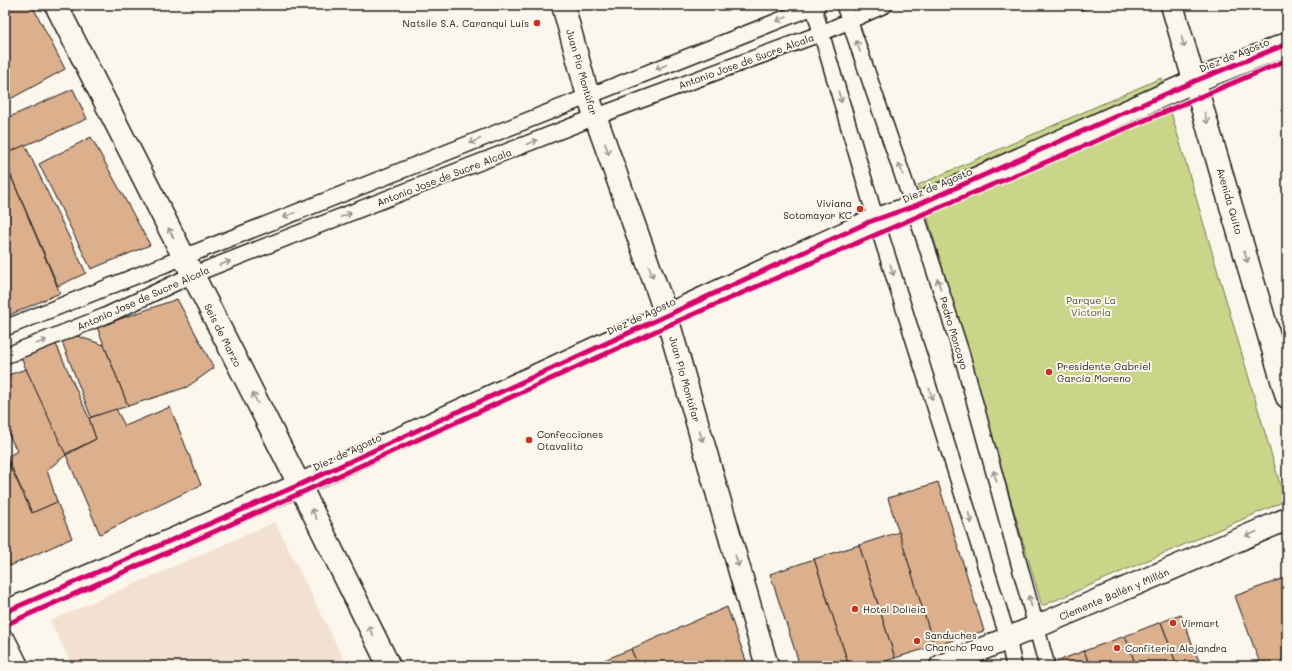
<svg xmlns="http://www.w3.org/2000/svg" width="1292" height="671" viewBox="0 0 1292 671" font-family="Mali,sans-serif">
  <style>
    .built { fill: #f2e1d0 }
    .green { fill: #c9d68a; stroke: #727953 }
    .building { fill: #dcaf8d; stroke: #1c1c1c }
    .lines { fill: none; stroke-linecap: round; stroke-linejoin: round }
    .lane-casing { stroke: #1c1c1c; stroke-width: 18 }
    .street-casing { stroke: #1c1c1c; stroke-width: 25 }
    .secondary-casing { stroke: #1c1c1c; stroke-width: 25 }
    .primary-casing { stroke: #1c1c1c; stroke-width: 25 }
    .lane { stroke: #fbf7ec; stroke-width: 15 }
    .street { stroke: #fbf7ec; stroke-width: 22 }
    .secondary { stroke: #fbf7ec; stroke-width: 22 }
    .primary { stroke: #fbf7ec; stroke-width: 22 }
    .cycleway-casing { stroke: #fbf7ec; stroke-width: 8 }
    .cycleway { stroke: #d6006c; stroke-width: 5 }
    .oneway { stroke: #97948e }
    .poi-dot { fill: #c8321e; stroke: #fbf7ec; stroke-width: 1.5 }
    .labels { text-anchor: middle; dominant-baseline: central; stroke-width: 4; stroke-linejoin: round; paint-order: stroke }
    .poi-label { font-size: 10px; fill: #1c1c1c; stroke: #fbf7ec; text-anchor: start }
    .street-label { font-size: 10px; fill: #1c1c1c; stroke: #fbf7ec }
    .park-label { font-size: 10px; fill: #50543d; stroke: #fbf7ec }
  </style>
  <rect width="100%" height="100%" fill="#fbf7ec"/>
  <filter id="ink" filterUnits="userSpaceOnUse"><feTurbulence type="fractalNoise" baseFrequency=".025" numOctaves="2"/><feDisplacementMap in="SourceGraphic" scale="8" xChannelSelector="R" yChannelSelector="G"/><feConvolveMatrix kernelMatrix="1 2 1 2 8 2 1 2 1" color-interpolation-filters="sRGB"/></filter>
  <g filter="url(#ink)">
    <polygon class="built" points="275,522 347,666 73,666 50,621"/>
    <polygon class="green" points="1161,78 1285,501 1042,606 918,185"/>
    <g class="building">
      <polygon points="5,5 32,5 65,69 5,102"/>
      <polygon points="1079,5 1099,5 1081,10"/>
      <polygon points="73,89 87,119 5,154 5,119"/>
      <polygon points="91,137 150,245 91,269 39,164"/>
      <polygon points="25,145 86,273 58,286 5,162 5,154"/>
      <polygon points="5,162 60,293 5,317"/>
      <polygon points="177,299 214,368 187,387 128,406 97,327"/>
      <polygon points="74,335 104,345 128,406 91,417 61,339"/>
      <polygon points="55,342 89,418 96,439 63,455 20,355"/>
      <polygon points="26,369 66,455 47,470 57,502 32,513 7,457 17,451 5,427 5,376"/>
      <polygon points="170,407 201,485 100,534 66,455 96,439 89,418 116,409 125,426"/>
      <polygon points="5,453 9,464 5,466"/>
      <polygon points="9,464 32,513 57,502 72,538 10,566 5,558 5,466"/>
      <polygon points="938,482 984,631 934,646 888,498"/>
      <polygon points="899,532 934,646 895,658 859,545"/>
      <polygon points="859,545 895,658 872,666 849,666 814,559"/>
      <polygon points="814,559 849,666 800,666 770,574"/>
      <polygon points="1287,577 1287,666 1261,666 1235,596"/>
      <polygon points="727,607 748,666 638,666 631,649"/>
      <polygon points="1181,615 1201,666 1177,666 1161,622"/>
      <polygon points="1161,622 1177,666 1136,666 1125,636"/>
      <polygon points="1125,636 1136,666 1090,666 1084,651"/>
      <polygon points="631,649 638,666 590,666"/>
      <polygon points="1084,651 1090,666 1059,666 1057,661"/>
    </g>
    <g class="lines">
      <defs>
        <g id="lane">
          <polyline points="813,5 876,220 1008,638 1014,666"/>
          <polyline points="844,5 917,217 961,352 1047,666"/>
          <polyline points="5,328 818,5"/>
          <polyline points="5,356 105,316 192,275 595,117 822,33 885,5"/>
        </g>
        <g id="street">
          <polyline points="56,5 303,492 389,666"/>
          <polyline points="563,5 588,96 666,314 767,666"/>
          <polyline points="5,642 17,666"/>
        </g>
        <g id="secondary">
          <polyline points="5,612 299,485 869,222 917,205 1195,81 1287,44"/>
          <polyline points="941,666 1045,623 1287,519"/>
        </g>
        <polyline id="primary" points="1172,5 1287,397"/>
      </defs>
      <use href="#lane" class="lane-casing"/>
      <use href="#street" class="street-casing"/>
      <use href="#secondary" class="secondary-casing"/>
      <use href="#primary" class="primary-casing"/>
      <use href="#lane" class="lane"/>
      <use href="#street" class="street"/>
      <use href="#secondary" class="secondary"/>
      <use href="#primary" class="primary"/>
      <defs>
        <g id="cycleway">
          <polyline points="5,612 299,485 869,222 917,205 1195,81 1287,44"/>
          <polyline points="5,625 303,492 669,325 921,215 1287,60"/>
        </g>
      </defs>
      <use href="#cycleway" class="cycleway-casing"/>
      <use href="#cycleway" class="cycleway"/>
    </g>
    <defs><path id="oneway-shaft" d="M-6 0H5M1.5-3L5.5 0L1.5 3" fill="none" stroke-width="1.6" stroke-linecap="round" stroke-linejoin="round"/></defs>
    <g class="oneway">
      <use href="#oneway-shaft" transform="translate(782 19) rotate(158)"/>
      <use href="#oneway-shaft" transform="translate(1183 42) rotate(73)"/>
      <use href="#oneway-shaft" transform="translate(858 46) rotate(-109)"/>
      <use href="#oneway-shaft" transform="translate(661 67) rotate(158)"/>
      <use href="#oneway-shaft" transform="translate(840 97) rotate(74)"/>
      <use href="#oneway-shaft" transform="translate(1206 118) rotate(74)"/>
      <use href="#oneway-shaft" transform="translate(475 141) rotate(158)"/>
      <use href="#oneway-shaft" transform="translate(532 142) rotate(-21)"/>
      <use href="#oneway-shaft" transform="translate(607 149) rotate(70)"/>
      <use href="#oneway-shaft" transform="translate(901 169) rotate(-109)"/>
      <use href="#oneway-shaft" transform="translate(289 215) rotate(158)"/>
      <use href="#oneway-shaft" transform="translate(346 215) rotate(-21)"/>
      <use href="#oneway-shaft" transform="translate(171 233) rotate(-117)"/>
      <use href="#oneway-shaft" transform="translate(1246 257) rotate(74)"/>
      <use href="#oneway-shaft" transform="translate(225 263) rotate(-21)"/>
      <use href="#oneway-shaft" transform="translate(892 270) rotate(73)"/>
      <use href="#oneway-shaft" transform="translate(651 272) rotate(70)"/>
      <use href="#oneway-shaft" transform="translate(939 284) rotate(-108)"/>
      <use href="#oneway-shaft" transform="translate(41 342) rotate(-22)"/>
      <use href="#oneway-shaft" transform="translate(931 394) rotate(73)"/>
      <use href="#oneway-shaft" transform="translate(255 398) rotate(-117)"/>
      <use href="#oneway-shaft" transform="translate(701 436) rotate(74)"/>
      <use href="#oneway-shaft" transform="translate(995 476) rotate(-106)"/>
      <use href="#oneway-shaft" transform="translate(314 514) rotate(-116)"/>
      <use href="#oneway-shaft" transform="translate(970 518) rotate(73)"/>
      <use href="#oneway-shaft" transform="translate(1251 534) rotate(157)"/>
      <use href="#oneway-shaft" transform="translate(737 561) rotate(74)"/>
      <use href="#oneway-shaft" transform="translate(1030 601) rotate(-106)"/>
      <use href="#oneway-shaft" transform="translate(371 631) rotate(-116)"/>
    </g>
  </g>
  <g class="poi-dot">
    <circle cx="537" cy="23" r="4"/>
    <circle cx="860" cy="209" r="4"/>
    <circle cx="1049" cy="372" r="4"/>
    <circle cx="529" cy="440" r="4"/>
    <circle cx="855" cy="609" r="4"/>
    <circle cx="1173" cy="623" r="4"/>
    <circle cx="917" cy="641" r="4"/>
    <circle cx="1117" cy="648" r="4"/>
  </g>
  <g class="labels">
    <g class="poi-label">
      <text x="529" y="23" text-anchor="end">Natsile S.A. Caranqui Luis</text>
      <text x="852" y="203" text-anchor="end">Viviana<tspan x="852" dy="12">Sotomayor KC</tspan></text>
      <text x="1057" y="366">Presidente Gabriel<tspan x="1057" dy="12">García Moreno</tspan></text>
      <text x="537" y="434">Confecciones<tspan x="537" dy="12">Otavalito</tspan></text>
      <text x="863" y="609">Hotel Dolíeia</text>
      <text x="1181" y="623">Virmart</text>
      <text x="925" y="635">Sanduches<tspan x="925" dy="12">Chancho Pavo</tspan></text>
      <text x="1125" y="648">Confiteria Alejandra</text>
    </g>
    <g class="street-label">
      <text transform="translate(1234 55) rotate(-22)">Diez de Agosto</text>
      <text transform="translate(746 61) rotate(-20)">Antonio Jose de Sucre Alcala</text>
      <text transform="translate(582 72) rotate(74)">Juan Pío Montúfar</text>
      <text transform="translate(444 177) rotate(-21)">Antonio Jose de Sucre Alcala</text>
      <text transform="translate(937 185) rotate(-23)">Diez de Agosto</text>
      <text transform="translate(1230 201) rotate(74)">Avenida Quito</text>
      <text transform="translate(143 298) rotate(-24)">Antonio Jose de Sucre Alcala</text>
      <text transform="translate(641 316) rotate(-25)">Diez de Agosto</text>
      <text transform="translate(954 333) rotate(73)">Pedro Moncayo</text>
      <text transform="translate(223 335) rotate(63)">Seis de Marzo</text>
      <text transform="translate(685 379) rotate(74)">Juan Pío Montúfar</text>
      <text transform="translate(347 452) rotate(-25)">Diez de Agosto</text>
      <text transform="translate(1114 594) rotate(-23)">Clemente Ballén y Millán</text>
    </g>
    <g class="park-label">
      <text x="1091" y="300">Parque La<tspan x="1091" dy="12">Victoria</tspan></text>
    </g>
  </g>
  <rect width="1292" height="671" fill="none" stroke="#fbf7ec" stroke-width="20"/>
  <rect x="10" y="10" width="1272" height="651" fill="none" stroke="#1c1c1c" stroke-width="1.5" filter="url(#ink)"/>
</svg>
